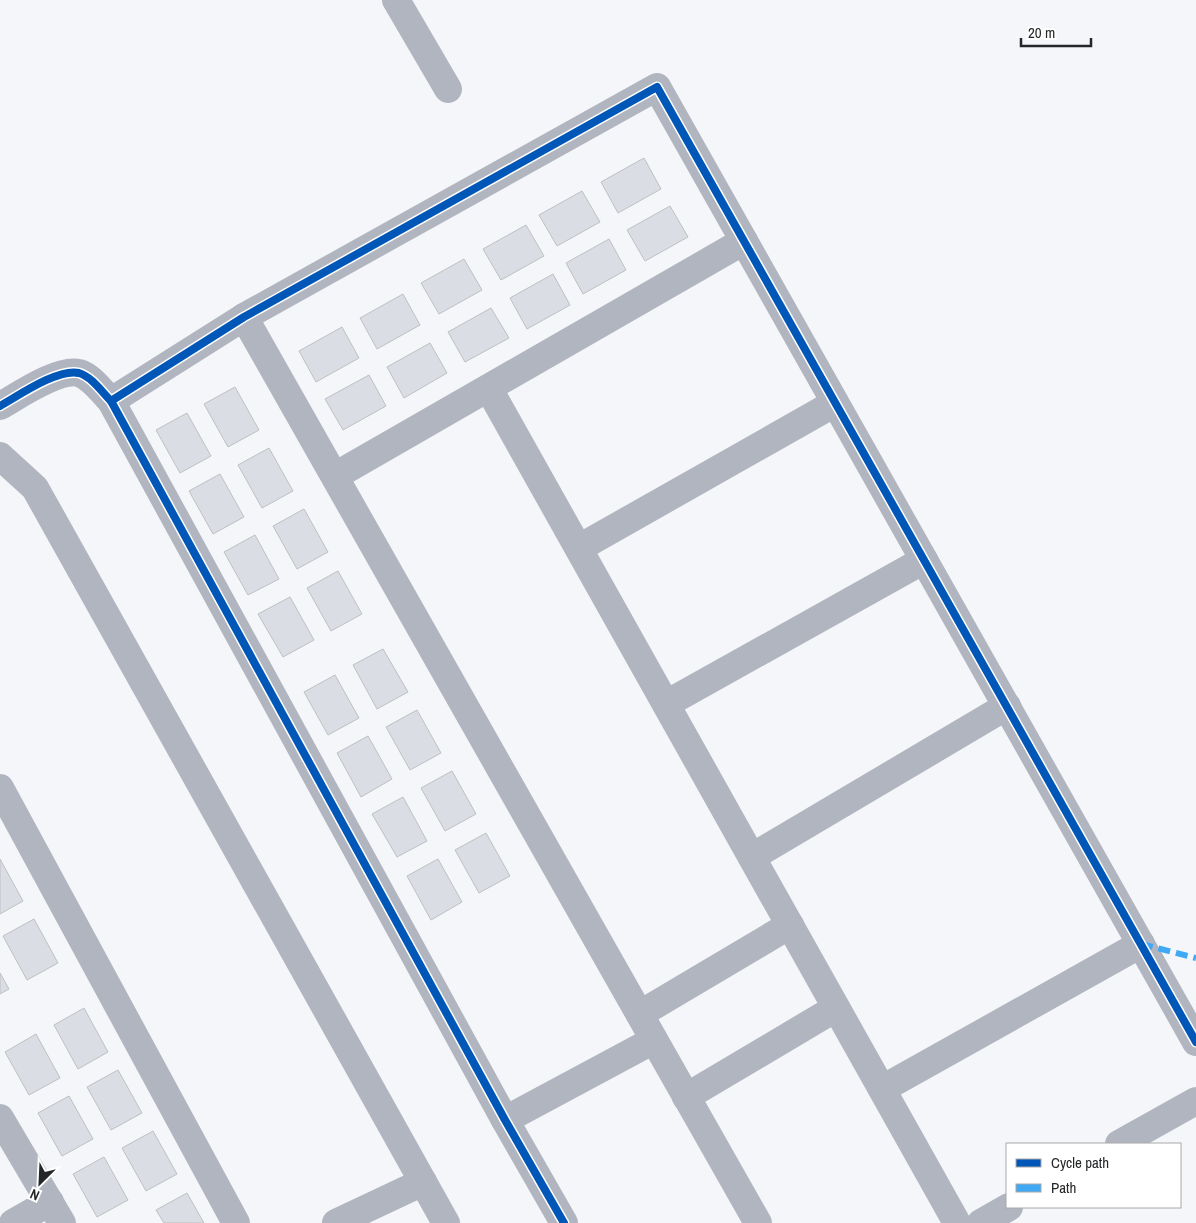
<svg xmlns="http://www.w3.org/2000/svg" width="1196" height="1223" viewBox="0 0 1196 1223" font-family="'Archivo Narrow',sans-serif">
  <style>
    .building { fill: #dadde4; stroke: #bec0c1 }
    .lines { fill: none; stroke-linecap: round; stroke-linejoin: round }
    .minor { stroke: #b1b5bf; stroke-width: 28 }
    .quiet { stroke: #3fa9f5; stroke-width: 6; stroke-dasharray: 12 6; stroke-linecap: butt }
    .cycleway-casing { stroke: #fff; stroke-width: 11 }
    .cycleway { stroke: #0057b8; stroke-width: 8 }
  </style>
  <rect width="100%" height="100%" fill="#f4f6f9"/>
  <g class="building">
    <polygon points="644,158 661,189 618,213 601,182"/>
    <polygon points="582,191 600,222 557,246 539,215"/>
    <polygon points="670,206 688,237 645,261 627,230"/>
    <polygon points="526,225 544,256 501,280 483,249"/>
    <polygon points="609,239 626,270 583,294 566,263"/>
    <polygon points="464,259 482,290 439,314 421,283"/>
    <polygon points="553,274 570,305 527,329 510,298"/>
    <polygon points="403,294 420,325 377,349 360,318"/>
    <polygon points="491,308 509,338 465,362 448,332"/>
    <polygon points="342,327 359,358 316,382 299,351"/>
    <polygon points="430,343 447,373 404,398 387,367"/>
    <polygon points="369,375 386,406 343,430 325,399"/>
    <polygon points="235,387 259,430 228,447 204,404"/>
    <polygon points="187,413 211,456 180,473 156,430"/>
    <polygon points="269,448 293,491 262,508 238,465"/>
    <polygon points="220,474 244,517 213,534 189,491"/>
    <polygon points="304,509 328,552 297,569 273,526"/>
    <polygon points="255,535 279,579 248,595 224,552"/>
    <polygon points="338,571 362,614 331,631 307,588"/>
    <polygon points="290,597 314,640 283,657 258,614"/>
    <polygon points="383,649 408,692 377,709 353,665"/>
    <polygon points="335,675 359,718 328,735 304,692"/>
    <polygon points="417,710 441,753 410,770 386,727"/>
    <polygon points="368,736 392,779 361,797 337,753"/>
    <polygon points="452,771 476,814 445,831 421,788"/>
    <polygon points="403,797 427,841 397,857 372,814"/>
    <polygon points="486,833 510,876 479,893 455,850"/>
    <polygon points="0,859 23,901 0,914"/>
    <polygon points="438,859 462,902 431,920 407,876"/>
    <polygon points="34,919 58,963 27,980 3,936"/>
    <polygon points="0,973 9,989 0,994"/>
    <polygon points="84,1008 108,1052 78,1069 54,1025"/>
    <polygon points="36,1034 60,1078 29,1095 5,1052"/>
    <polygon points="118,1070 142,1113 111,1130 87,1087"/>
    <polygon points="69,1096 93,1139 62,1156 38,1113"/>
    <polygon points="153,1131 177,1174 146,1191 122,1148"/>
    <polygon points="104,1157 128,1200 97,1217 73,1174"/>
    <polygon points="187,1193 204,1223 164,1223 156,1210"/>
  </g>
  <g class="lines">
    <g class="minor">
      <polyline points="396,0 448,89"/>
      <polyline points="244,317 758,1223"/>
      <polyline points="489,389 957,1223"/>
      <polyline points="111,401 244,317 657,87 1196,1042"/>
      <path d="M0 406C18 396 58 368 79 373 92 377 102 392 111 401L505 1120 564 1223"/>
      <polyline points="0,456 35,488 446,1223"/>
      <polyline points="335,476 744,241"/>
      <polyline points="579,548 835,403"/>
      <polyline points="666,704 924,560"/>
      <polyline points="0,788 236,1223"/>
      <polyline points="752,857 1007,706"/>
      <polyline points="640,1014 790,925"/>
      <polyline points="882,1089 1141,944"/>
      <polyline points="686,1097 836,1008"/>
      <polyline points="0,1118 62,1223"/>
      <polyline points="505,1120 654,1040"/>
      <polyline points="1119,1144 1196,1101"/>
      <polyline points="13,1223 50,1202"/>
      <polyline points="336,1223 423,1182"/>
      <polyline points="981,1223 1009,1207"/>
    </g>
    <polyline class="quiet" points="1141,944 1196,958"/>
    <defs>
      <g id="cycleway">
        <polyline points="111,401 244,317 657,87 1196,1042"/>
        <path d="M0 406C18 396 58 368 79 373 92 377 102 392 111 401L505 1120 564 1223"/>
      </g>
    </defs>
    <use href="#cycleway" class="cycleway-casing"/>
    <use href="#cycleway" class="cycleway"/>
  </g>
  <rect x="1006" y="1143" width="175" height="65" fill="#ffffff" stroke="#a8a8a9"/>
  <rect x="1016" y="1159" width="25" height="8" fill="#0057b8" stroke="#a8a8a9"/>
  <text x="1051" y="1168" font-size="15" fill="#252628">Cycle path</text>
  <rect x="1016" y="1184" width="25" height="8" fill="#3fa9f5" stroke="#a8a8a9"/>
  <text x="1051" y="1193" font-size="15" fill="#252628">Path</text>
  <g transform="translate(40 1183) rotate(204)" stroke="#ffffff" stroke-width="4" paint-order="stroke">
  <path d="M0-4L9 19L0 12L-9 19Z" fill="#252628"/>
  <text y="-8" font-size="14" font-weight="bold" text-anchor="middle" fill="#252628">N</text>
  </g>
  <path d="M1021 38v8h70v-8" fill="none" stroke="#252628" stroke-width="2.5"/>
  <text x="1028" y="38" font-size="15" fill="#252628" stroke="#ffffff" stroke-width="4" paint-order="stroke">20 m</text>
</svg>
